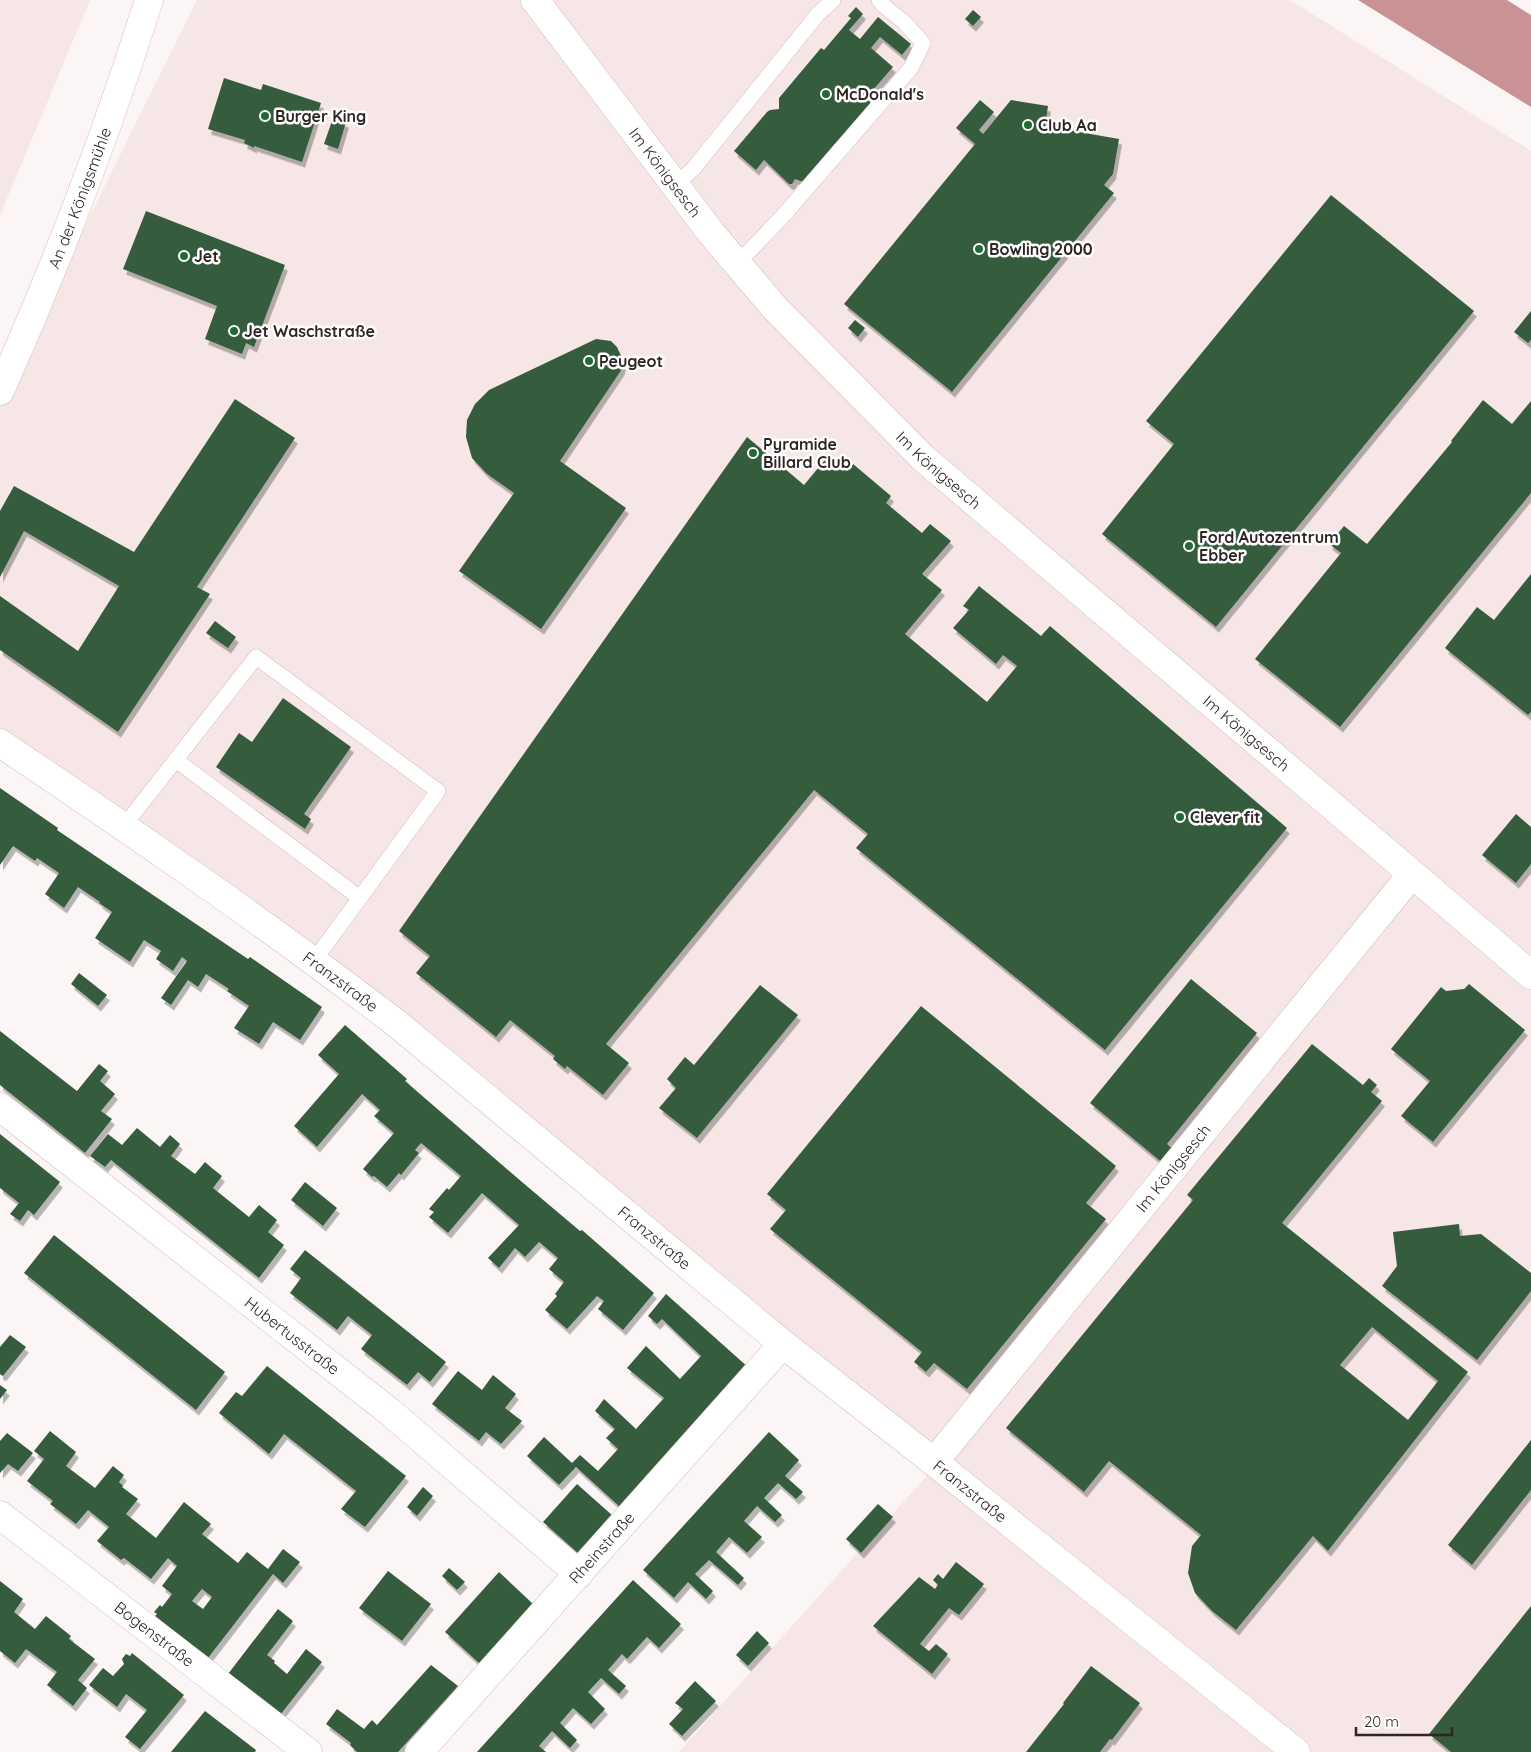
<svg xmlns="http://www.w3.org/2000/svg" width="1531" height="1752" viewBox="0 0 1531 1752" font-family="Quicksand,sans-serif">
  <style>
    .built { fill: #f6e6e6 }
    .water { fill: #c99295 }
    .building { fill: #345c3e; fill-rule: evenodd; filter: url(#shadow) }
    .lines { fill: none; stroke-linecap: round; stroke-linejoin: round }
    .lane-casing { stroke: #d8babb; stroke-width: 16 }
    .street-casing { stroke: #d8babb; stroke-width: 29 }
    .secondary-casing { stroke: #d8babb; stroke-width: 29 }
    .lane { stroke: #fff; stroke-width: 15 }
    .street { stroke: #fff; stroke-width: 28 }
    .secondary { stroke: #fff; stroke-width: 28 }
    .poi-dot { fill: #216a38; stroke: #fff; stroke-width: 2 }
    .labels { text-anchor: middle; dominant-baseline: central; stroke-width: 5; stroke-linejoin: round; paint-order: stroke }
    .poi-label { font-size: 16px; font-weight: bold; fill: #302525; stroke: #fff; text-anchor: start }
    .street-label { font-size: 16px; fill: #302525; stroke: #fff }
  </style>
  <defs>
    <filter id="shadow"><feDropShadow dx="3" dy="5.5" stdDeviation="0" flood-color="#0004"/></filter>
  </defs>
  <rect width="100%" height="100%" fill="#fcf5f5"/>
  <g class="built">
    <polygon points="0,0 90,0 0,215"/>
    <polygon points="197,0 1290,0 1531,151 1531,1752 679,1752 941,1460 0,732 0,397"/>
  </g>
  <polygon class="water" points="1358,0 1507,0 1531,15 1531,107"/>
  <g class="building">
    <polygon points="856,7 863,14 849,30 860,39 878,17 911,44 902,55 880,37 871,48 893,67 866,98 870,102 871,105 840,141 837,142 833,146 803,182 795,179 792,184 789,184 764,160 756,170 734,151 767,112 770,110 779,109 779,98 821,48 824,50 851,18 848,16"/>
    <polygon points="973,10 981,17 973,26 965,19"/>
    <polygon points="224,78 261,90 263,84 321,103 302,162 254,146 254,148 244,143 245,140 208,129"/>
    <polygon points="980,100 994,112 979,130 983,134 1011,100 1048,106 1045,126 1119,139 1113,174 1104,185 1114,193 952,392 844,304 975,144 956,128"/>
    <polygon points="333,118 346,122 338,149 324,144"/>
    <polygon points="1331,195 1474,311 1216,627 1102,534 1174,444 1146,421"/>
    <polygon points="146,211 285,265 254,347 246,343 242,354 205,339 217,306 123,269"/>
    <polygon points="1531,311 1531,340 1528,343 1514,332"/>
    <polygon points="855,320 865,328 858,337 848,328"/>
    <polygon points="596,339 611,341 617,347 623,361 622,369 560,461 626,508 541,629 459,571 514,493 487,474 472,458 466,437 467,420 475,404 489,390"/>
    <polygon points="235,399 295,438 197,587 210,594 118,732 0,650 0,596 78,651 119,586 24,531 0,577 0,511 14,486 134,552"/>
    <polygon points="1483,400 1512,424 1531,401 1531,493 1340,727 1255,659 1341,553 1329,544 1344,526 1367,544 1452,442 1451,441"/>
    <polygon points="747,437 804,485 829,455 847,471 853,464 891,496 886,503 922,533 930,524 951,541 922,574 942,590 905,634 987,702 1017,666 1003,655 996,664 953,628 969,610 963,606 979,586 1041,636 1050,626 1287,828 1105,1050 856,848 868,834 814,790 606,1044 629,1063 603,1095 567,1066 565,1069 553,1059 555,1056 510,1020 496,1037 416,973 430,956 399,931"/>
    <polygon points="1531,574 1531,712 1528,715 1445,648 1477,607 1494,620"/>
    <polygon points="215,621 236,637 228,648 206,633"/>
    <polygon points="283,698 351,747 304,814 311,819 305,829 216,767 239,733 252,742"/>
    <polygon points="0,788 58,828 57,830 153,895 248,959 250,957 322,1007 300,1040 273,1022 259,1044 234,1028 249,1006 227,991 229,989 206,974 198,987 188,980 171,1005 161,998 187,961 182,957 173,971 156,959 161,951 144,940 130,962 95,938 112,912 99,903 100,902 78,887 64,908 45,894 59,873 37,858 35,861 13,846 0,865"/>
    <polygon points="1516,814 1531,827 1531,864 1516,883 1482,855"/>
    <polygon points="79,973 107,995 98,1006 71,984"/>
    <polygon points="1191,979 1257,1033 1167,1144 1176,1152 1165,1165 1090,1103"/>
    <polygon points="1469,984 1525,1030 1433,1142 1401,1116 1430,1081 1391,1049 1441,987 1446,991 1464,989"/>
    <polygon points="760,985 798,1015 697,1138 659,1108 676,1088 667,1079 685,1057 694,1065"/>
    <polygon points="921,1006 1116,1166 1086,1203 1106,1219 967,1389 934,1363 926,1372 914,1362 922,1352 770,1229 786,1210 767,1194"/>
    <polygon points="345,1025 407,1079 405,1081 522,1182 580,1231 582,1230 654,1293 623,1330 598,1309 604,1301 597,1296 567,1329 545,1310 557,1296 555,1294 564,1282 549,1269 558,1258 539,1242 525,1257 515,1248 499,1268 488,1258 519,1225 482,1193 448,1233 429,1217 434,1212 429,1209 447,1188 449,1190 461,1176 421,1143 415,1150 419,1153 401,1175 399,1173 387,1187 374,1176 372,1177 363,1169 394,1133 374,1116 380,1110 362,1094 317,1147 294,1126 339,1074 318,1055"/>
    <polygon points="0,1031 77,1091 99,1064 108,1071 100,1081 115,1094 101,1111 112,1119 85,1153 0,1085"/>
    <path d="M1312 1044 1363 1085 1369 1078 1377 1085 1371 1092 1382 1101 1282 1223 1468 1372 1328 1551 1313 1536 1236 1630 1212 1611 1195 1593 1188 1573 1192 1546 1201 1535 1109 1461 1084 1492 1006 1428 1193 1200 1187 1195ZM1372 1327 1438 1381 1408 1420 1340 1365Z"/>
    <polygon points="137,1128 160,1147 170,1135 180,1144 171,1156 195,1174 205,1162 213,1169 222,1176 213,1188 249,1217 259,1205 277,1220 268,1232 284,1245 259,1278 111,1160 105,1167 90,1156 108,1134 122,1145"/>
    <polygon points="0,1134 60,1182 34,1215 28,1210 20,1221 10,1214 19,1203 0,1188"/>
    <polygon points="305,1182 337,1208 323,1226 291,1200"/>
    <polygon points="1459,1224 1460,1236 1481,1234 1531,1273 1531,1291 1477,1360 1382,1286 1397,1266 1393,1232"/>
    <polygon points="54,1235 225,1372 196,1410 24,1273"/>
    <polygon points="305,1250 446,1362 430,1382 418,1372 407,1385 361,1349 372,1335 348,1316 337,1330 290,1293 301,1278 290,1269"/>
    <polygon points="666,1294 749,1368 620,1507 576,1467 559,1485 527,1456 544,1437 572,1463 580,1455 598,1471 618,1449 606,1438 615,1429 595,1411 604,1399 636,1429 664,1398 627,1368 646,1346 680,1379 701,1356 662,1319 657,1324 648,1316"/>
    <polygon points="10,1335 26,1347 3,1376 0,1374 0,1347"/>
    <polygon points="267,1366 406,1476 365,1527 341,1509 356,1491 284,1434 269,1454 219,1413 236,1392 242,1396"/>
    <polygon points="458,1371 482,1390 493,1375 516,1394 505,1408 522,1421 501,1444 486,1432 479,1441 432,1404"/>
    <polygon points="0,1385 7,1390 0,1399"/>
    <path d="M50 1431 76 1452 66 1466 95 1488 113 1466 124 1475 119 1482 123 1486 122 1487 138 1499 126 1514 156 1538 184 1502 211 1524 202 1534 238 1563 247 1552 268 1569 283 1549 300 1562 283 1583 273 1574 208 1658 155 1616 157 1614 154 1612 160 1605 162 1607 172 1594 162 1586 177 1566 168 1558 151 1579 124 1558 121 1560 97 1541 109 1527 88 1510 76 1524 50 1504 53 1501 27 1481 44 1459 34 1451ZM202 1589 212 1597 203 1609 192 1601Z"/>
    <polygon points="769,1432 799,1460 785,1476 803,1492 796,1499 778,1483 764,1498 782,1515 775,1522 757,1506 744,1521 762,1537 747,1553 729,1537 716,1552 744,1578 738,1585 709,1560 695,1574 713,1591 706,1599 688,1582 674,1598 643,1570"/>
    <polygon points="7,1433 33,1453 18,1471 8,1464 0,1473 0,1441"/>
    <polygon points="1531,1440 1531,1490 1472,1565 1448,1545"/>
    <polygon points="577,1484 613,1516 579,1554 543,1522"/>
    <polygon points="423,1487 433,1496 417,1516 407,1507"/>
    <polygon points="878,1504 893,1517 861,1553 846,1539"/>
    <polygon points="956,1562 984,1584 959,1615 949,1608 920,1644 929,1651 936,1644 948,1654 932,1674 873,1626 919,1577 935,1589 938,1585 933,1580 938,1574 943,1579"/>
    <polygon points="449,1568 465,1582 457,1590 442,1576"/>
    <polygon points="388,1571 431,1604 402,1641 359,1608"/>
    <polygon points="499,1572 533,1604 479,1663 445,1632"/>
    <polygon points="633,1580 681,1624 659,1648 647,1637 627,1659 622,1654 608,1670 626,1686 619,1694 601,1678 588,1692 605,1709 591,1724 573,1708 560,1723 577,1740 570,1748 552,1731 539,1746 546,1752 477,1752"/>
    <polygon points="0,1581 23,1599 14,1612 35,1629 46,1616 71,1636 69,1639 95,1659 78,1680 87,1688 73,1706 47,1685 57,1672 26,1649 15,1663 0,1651"/>
    <polygon points="1531,1606 1531,1752 1451,1752 1429,1734"/>
    <polygon points="278,1609 293,1621 267,1655 275,1661 274,1663 287,1674 306,1649 322,1662 280,1715 228,1674"/>
    <polygon points="757,1631 769,1643 748,1666 736,1655"/>
    <polygon points="132,1653 184,1695 140,1749 125,1737 147,1710 126,1694 117,1707 89,1685 103,1668 113,1676 124,1664 122,1659 126,1654 130,1656"/>
    <polygon points="431,1665 458,1686 398,1752 357,1752 350,1745 351,1743 326,1724 337,1709 364,1729 372,1720 377,1725"/>
    <polygon points="1091,1666 1140,1703 1112,1740 1110,1739 1100,1752 1026,1752 1064,1704 1063,1703"/>
    <polygon points="695,1681 716,1701 682,1736 669,1724 683,1709 675,1703"/>
    <polygon points="205,1711 256,1750 255,1752 171,1752"/>
  </g>
  <g class="lines">
    <defs>
      <g id="lane">
        <polyline points="675,185 693,169 818,14 833,0"/>
        <polyline points="737,264 782,217 911,68 923,43 904,22 884,6 879,0"/>
        <polyline points="176,760 360,898"/>
        <polyline points="124,826 256,657 438,791 313,962"/>
      </g>
      <g id="street">
        <path id="s1" d="M535 0 712 234 774 307 923 458 1531 975"/>
        <path id="s2" d="M0 1107 390 1412 579 1574"/>
        <path id="s3" d="M934 1462 1412 874"/>
        <path id="s4" d="M0 1515 308 1752"/>
        <path id="s5" d="M419 1752 783 1344"/>
      </g>
      <g id="secondary">
        <path id="s6" d="M0 391C57 264 107 133 149 0"/>
        <path id="s7" d="M0 743C134 833 268 925 396 1023L783 1344 934 1462 1296 1752"/>
      </g>
    </defs>
    <use href="#lane" class="lane-casing"/>
    <use href="#street" class="street-casing"/>
    <use href="#secondary" class="secondary-casing"/>
    <use href="#lane" class="lane"/>
    <use href="#street" class="street"/>
    <use href="#secondary" class="secondary"/>
  </g>
  <g class="poi-dot">
    <circle cx="826" cy="94" r="5"/>
    <circle cx="265" cy="116" r="5"/>
    <circle cx="1028" cy="125" r="5"/>
    <circle cx="979" cy="249" r="5"/>
    <circle cx="184" cy="256" r="5"/>
    <circle cx="234" cy="331" r="5"/>
    <circle cx="589" cy="361" r="5"/>
    <circle cx="753" cy="453" r="5"/>
    <circle cx="1189" cy="546" r="5"/>
    <circle cx="1180" cy="817" r="5"/>
  </g>
  <g class="labels">
    <g class="poi-label">
      <text x="836" y="94">McDonald's</text>
      <text x="275" y="116">Burger King</text>
      <text x="1038" y="125">Club Aa</text>
      <text x="989" y="249">Bowling 2000</text>
      <text x="194" y="256">Jet</text>
      <text x="244" y="331">Jet Waschstraße</text>
      <text x="599" y="361">Peugeot</text>
      <text x="763" y="444">Pyramide<tspan x="763" dy="18">Billard Club</tspan></text>
      <text x="1199" y="537">Ford Autozentrum<tspan x="1199" dy="18">Ebber</tspan></text>
      <text x="1190" y="817">Clever fit</text>
    </g>
    <g class="street-label">
      <text stroke="none"><textPath href="#s1" startOffset="216">Im Königsesch</textPath></text>
      <text stroke="none"><textPath href="#s6" startOffset="209">An der Königsmühle</textPath></text>
      <text stroke="none"><textPath href="#s1" startOffset="621">Im Königsesch</textPath></text>
      <text stroke="none"><textPath href="#s1" startOffset="1026">Im Königsesch</textPath></text>
      <text stroke="none"><textPath href="#s7" startOffset="416">Franzstraße</textPath></text>
      <text stroke="none"><textPath href="#s3" startOffset="379">Im Königsesch</textPath></text>
      <text stroke="none"><textPath href="#s7" startOffset="821">Franzstraße</textPath></text>
      <text stroke="none"><textPath href="#s2" startOffset="371">Hubertusstraße</textPath></text>
      <text stroke="none"><textPath href="#s7" startOffset="1226">Franzstraße</textPath></text>
      <text stroke="none"><textPath href="#s5" startOffset="274">Rheinstraße</textPath></text>
      <text stroke="none"><textPath href="#s4" startOffset="195">Bogenstraße</textPath></text>
    </g>
  </g>
  <path d="M1356 1727v8h96v-8" fill="none" stroke="#302525" stroke-width="2.5"/>
  <text x="1364" y="1727" font-size="15" fill="#302525" stroke="#ffffff" stroke-width="4" paint-order="stroke">20 m</text>
</svg>
